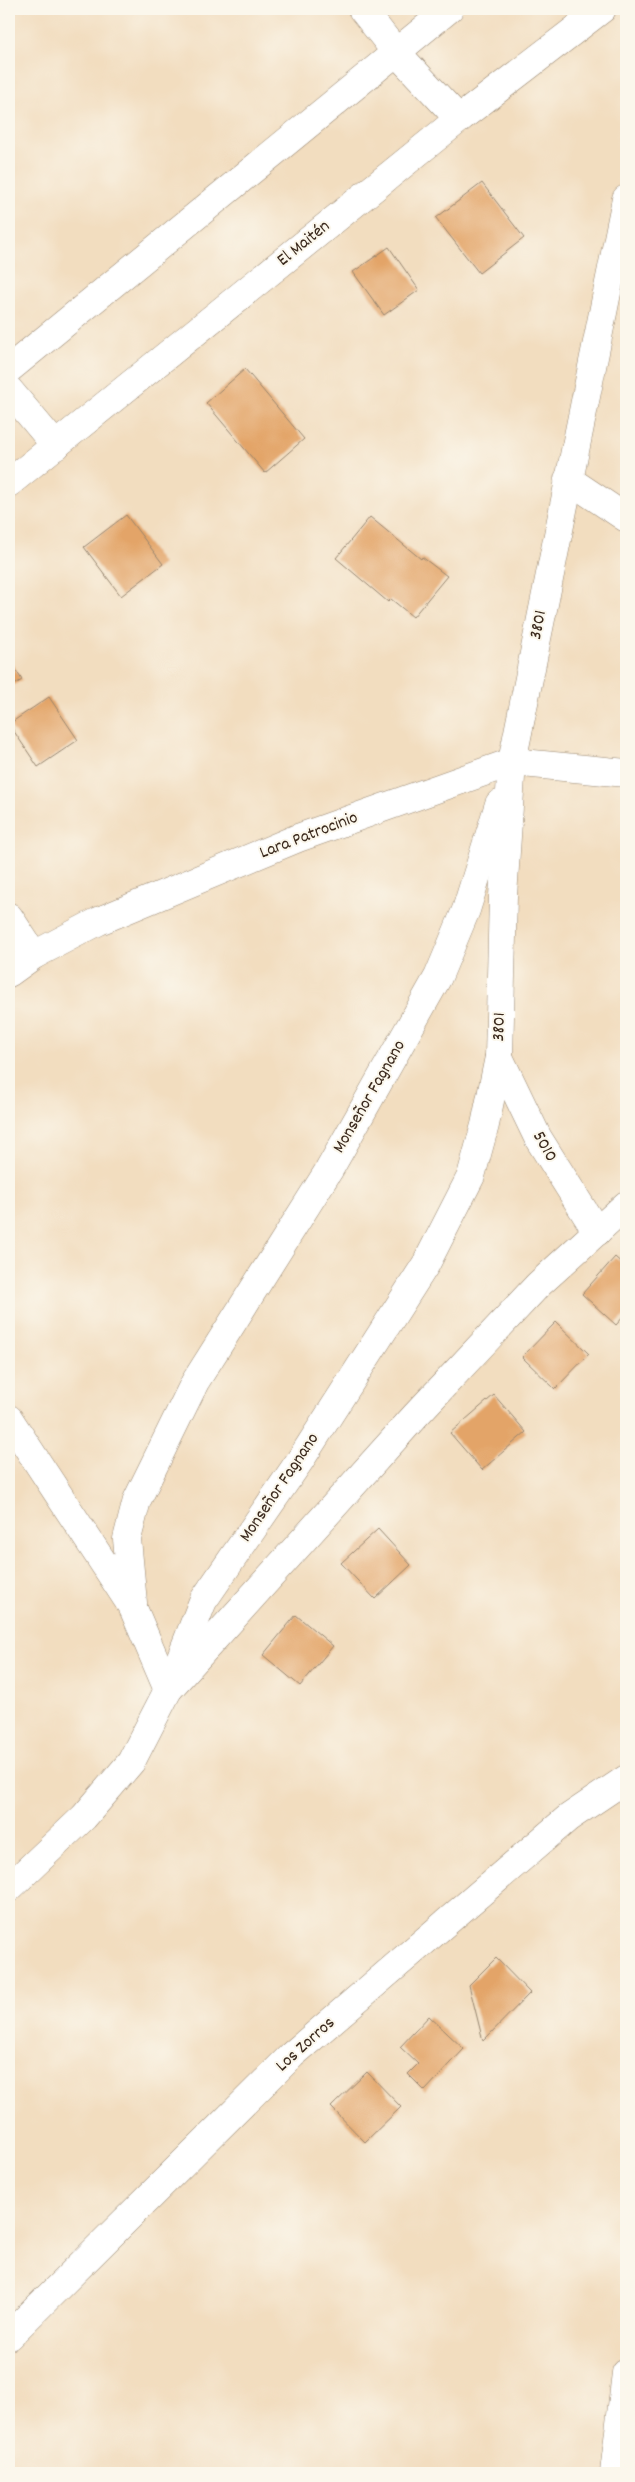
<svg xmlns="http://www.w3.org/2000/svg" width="635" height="2482" viewBox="0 0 635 2482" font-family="Dekko,sans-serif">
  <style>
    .building { fill: #e3a467 }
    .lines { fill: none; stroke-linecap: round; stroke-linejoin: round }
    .minor-casing { stroke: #96846e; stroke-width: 29 }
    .minor { stroke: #fff; stroke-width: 28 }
    .labels { text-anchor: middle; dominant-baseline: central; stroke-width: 4; stroke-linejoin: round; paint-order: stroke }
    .street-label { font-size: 18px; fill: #3b2a1e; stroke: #fbf7ec }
  </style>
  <rect width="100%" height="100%" fill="#fbf7ec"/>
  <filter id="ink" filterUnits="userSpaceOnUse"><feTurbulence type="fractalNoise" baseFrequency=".02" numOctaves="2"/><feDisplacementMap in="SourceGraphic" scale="10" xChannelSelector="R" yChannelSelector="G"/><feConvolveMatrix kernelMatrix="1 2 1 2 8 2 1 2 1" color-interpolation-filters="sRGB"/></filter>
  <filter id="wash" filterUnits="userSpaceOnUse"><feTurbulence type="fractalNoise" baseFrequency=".0096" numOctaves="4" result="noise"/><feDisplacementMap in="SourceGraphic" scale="20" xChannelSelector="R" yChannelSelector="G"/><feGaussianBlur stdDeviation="1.12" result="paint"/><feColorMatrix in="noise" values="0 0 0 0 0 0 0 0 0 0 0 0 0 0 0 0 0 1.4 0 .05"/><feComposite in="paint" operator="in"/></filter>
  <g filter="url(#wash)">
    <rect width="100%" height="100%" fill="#f2ddbf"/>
    <g id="blocks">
      <g class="building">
        <polygon points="482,183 524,238 479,273 436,218"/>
        <polygon points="389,247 419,290 384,315 353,272"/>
        <polygon points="245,369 304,439 265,473 206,403"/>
        <polygon points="126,515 163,564 121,596 84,547"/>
        <polygon points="370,517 421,559 422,557 447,576 413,617 391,599 388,602 336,558"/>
        <polygon points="9,659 22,680 9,688"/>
        <polygon points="49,697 78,740 38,767 9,724"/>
        <polygon points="615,1257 626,1267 626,1314 616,1325 582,1294"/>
        <polygon points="556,1322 589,1354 555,1389 522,1357"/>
        <polygon points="494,1395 526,1432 482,1470 450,1433"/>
        <polygon points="378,1529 411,1565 375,1599 341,1563"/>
        <polygon points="296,1615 333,1646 300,1686 263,1655"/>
        <polygon points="496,1958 530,1993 483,2041 469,1985"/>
        <polygon points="429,2016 464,2049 425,2091 408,2074 418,2064 400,2047"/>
        <polygon points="367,2072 401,2107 365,2142 331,2107"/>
      </g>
    </g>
  </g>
  <g filter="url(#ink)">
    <use href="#blocks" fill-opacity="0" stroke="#96846e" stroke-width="1"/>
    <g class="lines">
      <defs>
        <g id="minor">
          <polyline points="362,9 396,52 459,119"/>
          <polyline points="9,369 449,9"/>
          <polyline points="9,390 56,446"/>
          <polyline points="568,479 626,518"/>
          <polyline points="9,483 459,119 602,9"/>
          <polyline points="9,917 34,955"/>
          <polyline points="9,973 34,955 99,921 298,838 512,762 626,773"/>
          <polyline points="499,1057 538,1138 597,1232"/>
          <polyline points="9,1419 133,1608 168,1690 415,1416 538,1285 626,1205"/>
          <polyline points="133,1603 127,1539 137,1500 195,1382 329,1170 438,977 466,910 499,804"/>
          <polyline points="9,1888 84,1817 131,1762 168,1690 203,1601 301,1459 426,1264 471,1176 485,1125 499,1057 503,896 512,762 626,199"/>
          <polyline points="9,2336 292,2055 568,1818 626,1779"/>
          <polyline points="614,2473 626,2373"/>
        </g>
      </defs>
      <use href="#minor" class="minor-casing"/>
      <use href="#minor" class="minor"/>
    </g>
  </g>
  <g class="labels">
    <g class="street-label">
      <text transform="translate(304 244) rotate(-39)">El Maitén</text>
      <text transform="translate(539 625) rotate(-79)">3801</text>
      <text transform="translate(309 836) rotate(-21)">Lara Patrocinio</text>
      <text transform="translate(500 1027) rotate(-88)">3801</text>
      <text transform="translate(370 1097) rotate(-60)">Monseñor Fagnano</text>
      <text transform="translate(544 1147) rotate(61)">5010</text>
      <text transform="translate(280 1488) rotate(-56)">Monseñor Fagnano</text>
      <text transform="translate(306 2045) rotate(-42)">Los Zorros</text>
    </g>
  </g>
  <rect width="635" height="2482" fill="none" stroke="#fbf7ec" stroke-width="30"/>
</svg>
